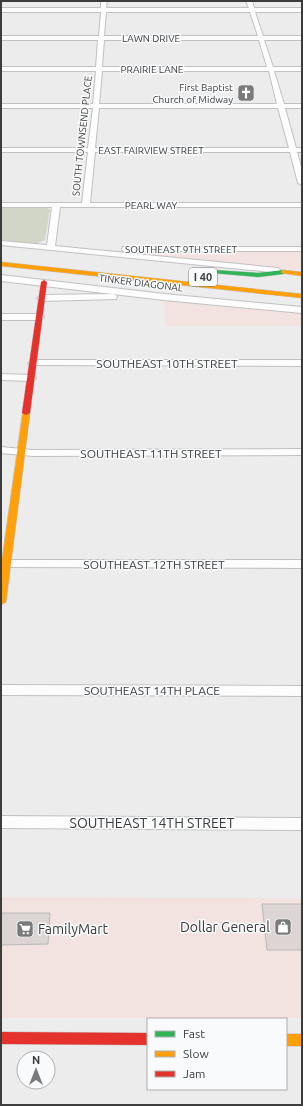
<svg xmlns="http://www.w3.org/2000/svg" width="303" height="1106" viewBox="0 0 303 1106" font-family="Ubuntu,sans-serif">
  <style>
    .commercial { fill: #f2e3e0 }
    .green { fill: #d2d6c7 }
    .building { fill: #ddd4d4; stroke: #b9b8b9 }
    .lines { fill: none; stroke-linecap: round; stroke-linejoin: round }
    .street-casing { stroke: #c1c1c2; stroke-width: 2 }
    .fast-casing { stroke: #c1c1c2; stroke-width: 1 }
    .slow-casing { stroke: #c1c1c2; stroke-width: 1 }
    .jam-casing { stroke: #c1c1c2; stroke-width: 1 }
    .street { fill: #fcfcfc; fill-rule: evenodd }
    .fast { fill: #30b455; fill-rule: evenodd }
    .slow { fill: #ff9f0a; fill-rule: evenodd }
    .jam { fill: #e5322d; fill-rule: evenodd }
    .labels { text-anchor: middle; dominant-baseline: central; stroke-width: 3; stroke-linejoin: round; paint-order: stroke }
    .far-street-label { font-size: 10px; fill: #3c3c3d; stroke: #f8fafb }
    .far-poi-label { font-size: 10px; fill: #3c3c3d; stroke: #f8fafb; text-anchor: end }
    .shield { fill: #f8fafb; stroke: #747576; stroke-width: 1 }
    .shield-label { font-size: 11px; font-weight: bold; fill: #3c3c3d }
    .street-label { font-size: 12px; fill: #3c3c3d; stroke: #f8fafb }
    .near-street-label { font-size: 14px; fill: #3c3c3d; stroke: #f8fafb }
    .near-poi-label { font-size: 14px; fill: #3c3c3d; stroke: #f8fafb; text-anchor: end }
  </style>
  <rect width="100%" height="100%" fill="#ececed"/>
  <g class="commercial">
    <polygon points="106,250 302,250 302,270 106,251"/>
    <polygon points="164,301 302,314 302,326 166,326"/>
    <polygon points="1,897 302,898 302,1018 1,1018"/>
  </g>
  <polygon class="green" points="1,206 44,207 50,209 45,240 35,244 1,240"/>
  <g class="building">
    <polygon points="262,904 302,904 302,950 267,950"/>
    <polygon points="1,913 50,913 48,944 1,945"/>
  </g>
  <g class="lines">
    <defs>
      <g id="street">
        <path d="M101 1H107L106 8H249L246 1H252L254 8H302V12H255L263 36H302V40H264L273 67H302V71H274L284 104H302V108H285L296 148H302V152H297L302 170V185L298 183 290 152H95L90 203H302V207H60L55 246 278 268 282 271 281 273 1 245V241L47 245 52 207H1V203H82L88 152H1V148H88L93 108H1V104H93L96 71H1V67H96L98 40H1V36H99L101 12H1V8H101ZM106 12H250L258 36H104ZM104 40H259L267 67H102ZM102 71H269L277 104H99ZM99 108H278L289 148H95Z"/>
        <polygon points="123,247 302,247 302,251 123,251 122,249"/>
        <polygon points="1,275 164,294 302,307 302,313 164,300 1,281"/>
        <polygon points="113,294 116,295 117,297 116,299 41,301 37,298 41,295"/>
        <polygon points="1,314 39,314 44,317 39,320 1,320"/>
        <polygon points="33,360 302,360 302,366 30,365 28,363"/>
        <polygon points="1,374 31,375 36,378 31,381 1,380"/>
        <polygon points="1,447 33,450 302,449 302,455 33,456 1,453"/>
        <polygon points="6,560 302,560 302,568 2,567 1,562"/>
        <polygon points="1,685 302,686 302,696 1,695"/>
        <polygon points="1,816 302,818 302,830 1,828"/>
      </g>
      <polygon id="fast" points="214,270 258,273 283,270 286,272 283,274 258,277 212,273 212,271"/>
      <g id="slow">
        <polygon points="1,262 302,294 302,298 1,266"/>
        <polygon points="283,270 302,272 302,276 281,273 281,271"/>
        <polygon points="23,411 29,411 30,413 6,602 1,605 1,567"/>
        <rect x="286" y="1034" width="16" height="12"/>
      </g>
      <g id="jam">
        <polygon points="44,280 47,282 30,413 26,415 22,413 41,282"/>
        <polygon points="1,1032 148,1033 148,1045 1,1044"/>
      </g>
    </defs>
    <use href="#street" class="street-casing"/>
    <use href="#fast" class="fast-casing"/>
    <use href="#slow" class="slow-casing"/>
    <use href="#jam" class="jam-casing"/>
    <use href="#street" class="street"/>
    <use href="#fast" class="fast"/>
    <use href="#slow" class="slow"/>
    <use href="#jam" class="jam"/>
  </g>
  <defs>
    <symbol id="church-square" viewBox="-11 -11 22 22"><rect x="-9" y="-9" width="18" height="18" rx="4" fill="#7a7a7b" stroke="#f8fafb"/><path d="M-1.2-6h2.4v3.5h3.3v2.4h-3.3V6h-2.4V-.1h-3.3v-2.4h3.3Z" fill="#fff"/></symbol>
    <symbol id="shop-square" viewBox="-11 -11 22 22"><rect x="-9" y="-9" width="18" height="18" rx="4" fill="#7a7a7b" stroke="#f8fafb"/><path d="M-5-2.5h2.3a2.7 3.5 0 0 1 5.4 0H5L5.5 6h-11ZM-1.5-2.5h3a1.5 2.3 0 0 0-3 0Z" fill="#fff"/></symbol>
    <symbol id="supermarket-square" viewBox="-11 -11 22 22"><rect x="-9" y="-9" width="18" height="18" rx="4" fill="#7a7a7b" stroke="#f8fafb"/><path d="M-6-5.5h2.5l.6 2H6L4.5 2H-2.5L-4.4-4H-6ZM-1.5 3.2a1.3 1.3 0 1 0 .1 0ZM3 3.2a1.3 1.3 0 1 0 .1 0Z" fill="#fff"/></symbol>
  </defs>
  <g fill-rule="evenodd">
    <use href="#church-square" x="236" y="83" width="20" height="20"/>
    <use href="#shop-square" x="273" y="917" width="20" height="20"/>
    <use href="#supermarket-square" x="15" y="919" width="20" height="20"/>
  </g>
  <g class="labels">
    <g class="far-street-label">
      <text x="151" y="38">LAWN DRIVE</text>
      <text x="152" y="69">PRAIRIE LANE</text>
      <text transform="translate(82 136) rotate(-84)">SOUTH TOWNSEND PLACE</text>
      <text x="151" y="150">EAST FAIRVIEW STREET</text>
      <text x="151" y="205">PEARL WAY</text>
      <text x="181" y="249">SOUTHEAST 9TH STREET</text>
      <text transform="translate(141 283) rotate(7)">TINKER DIAGONAL</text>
    </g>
    <g class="far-poi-label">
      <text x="233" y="87">First Baptist<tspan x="233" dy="12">Church of Midway</tspan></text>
    </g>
    <rect class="shield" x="189" y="268" width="28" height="18" rx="3"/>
    <g class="shield-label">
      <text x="203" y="277">I 40</text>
    </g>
    <g class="street-label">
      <text x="167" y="363">SOUTHEAST 10TH STREET</text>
      <text x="151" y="453">SOUTHEAST 11TH STREET</text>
      <text x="154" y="564">SOUTHEAST 12TH STREET</text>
      <text x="152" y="690">SOUTHEAST 14TH PLACE</text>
    </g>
    <g class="near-street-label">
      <text x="152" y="823">SOUTHEAST 14TH STREET</text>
    </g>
    <g class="near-poi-label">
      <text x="270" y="927">Dollar General</text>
      <text x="38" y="929" text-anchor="start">FamilyMart</text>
    </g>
  </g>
  <rect width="303" height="1106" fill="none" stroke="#3c3c3d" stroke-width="4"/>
  <rect x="147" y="1018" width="140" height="72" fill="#f8fafb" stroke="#adaeaf"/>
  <rect x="155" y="1031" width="20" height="6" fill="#30b455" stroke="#adaeaf"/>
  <text x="183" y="1038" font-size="12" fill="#3c3c3d">Fast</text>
  <rect x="155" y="1051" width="20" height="6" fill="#ff9f0a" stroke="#adaeaf"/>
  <text x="183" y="1058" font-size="12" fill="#3c3c3d">Slow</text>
  <rect x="155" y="1071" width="20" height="6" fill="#e5322d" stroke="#adaeaf"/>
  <text x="183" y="1078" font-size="12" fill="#3c3c3d">Jam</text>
  <g transform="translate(36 1070)"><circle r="19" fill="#f8fafb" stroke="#adaeaf"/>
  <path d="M0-3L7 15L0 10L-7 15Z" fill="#7a7a7b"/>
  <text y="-6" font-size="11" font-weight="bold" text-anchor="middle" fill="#3c3c3d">N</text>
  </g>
</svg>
